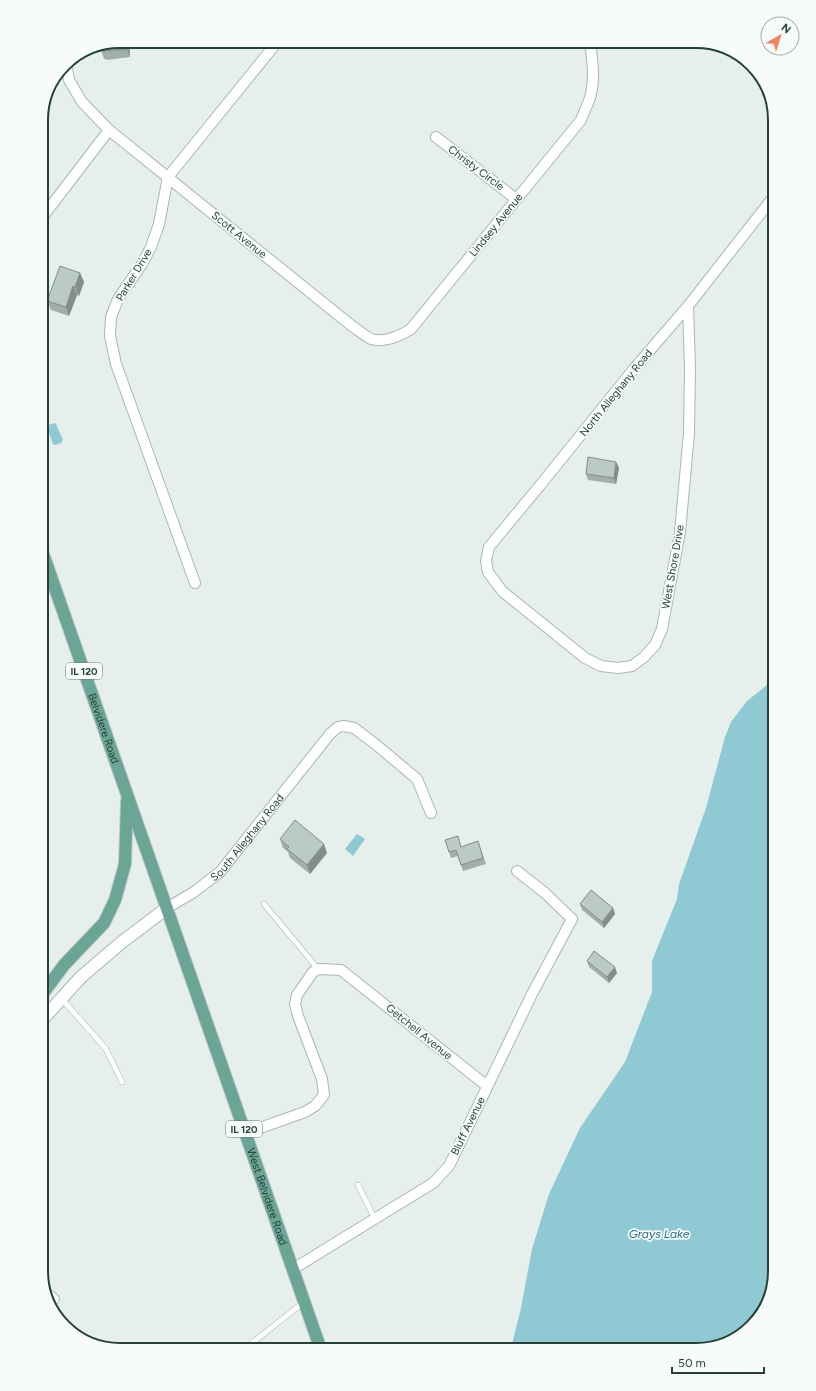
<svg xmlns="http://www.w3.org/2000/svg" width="816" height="1391" viewBox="0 0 816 1391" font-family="Figtree,sans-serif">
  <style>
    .water { fill: #8ec9d4 }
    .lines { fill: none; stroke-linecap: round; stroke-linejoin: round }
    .service-casing { stroke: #a8b8b2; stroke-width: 6 }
    .minor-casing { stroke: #a8b8b2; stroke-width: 12 }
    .tertiary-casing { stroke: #a8b8b2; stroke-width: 14 }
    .primary-casing { stroke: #c2cac8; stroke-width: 14 }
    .service { stroke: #fff; stroke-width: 5 }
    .minor { stroke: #fff; stroke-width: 10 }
    .tertiary { stroke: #fff; stroke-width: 12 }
    .primary { stroke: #6aa596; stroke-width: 12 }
    .wall { fill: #a1aea9 }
    .shaded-wall { fill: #838d89 }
    .building { fill: #bbcac4; stroke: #838d89 }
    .labels { text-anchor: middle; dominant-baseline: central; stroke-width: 3.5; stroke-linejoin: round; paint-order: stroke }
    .shield { fill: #f7fbf9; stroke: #637a73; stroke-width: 1 }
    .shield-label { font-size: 10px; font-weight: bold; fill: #24423a }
    .street-label { font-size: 11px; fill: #24423a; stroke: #f7fbf9 }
    .water-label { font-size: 12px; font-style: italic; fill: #1c6f80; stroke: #f7fbf9 }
    .rim { fill: none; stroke: #24423a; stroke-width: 2 }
  </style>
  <rect width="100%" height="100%" fill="#e6efeb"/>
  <g class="water">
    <polygon points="55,423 56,424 63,440 61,443 55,445 53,444 47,427 48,425"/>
    <polygon points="775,621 775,1271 762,1315 731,1342 696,1350 512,1350 513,1340 521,1308 532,1249 549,1194 580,1128 625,1062 652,992 652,961 677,899 679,884 706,808 725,737 731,722 747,701 767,685"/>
    <polygon points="357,834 365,839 353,856 345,849"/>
  </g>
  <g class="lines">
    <defs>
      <g id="service">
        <polyline points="264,904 318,969"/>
        <polyline points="62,999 106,1049 122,1082"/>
        <polyline points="358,1185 375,1219"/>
        <polyline points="246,1350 252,1343 304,1302"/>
      </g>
      <g id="minor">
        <path d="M66 63 69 80 82 102 109 130 352 326C358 330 365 336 371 339 385 343 400 336 411 329L581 120C584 111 589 103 591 94 595 77 592 58 590 41"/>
        <polyline points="436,137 516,199"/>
        <polyline points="41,219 109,130"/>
        <polyline points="688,306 690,368 689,433 680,532 662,629 655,645 644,657 632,666 618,668 601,666 585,658 502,591 488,572 486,561 489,547 542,483 633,370 688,306 775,195"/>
        <polyline points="195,583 116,364 110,336 111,317 118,299 142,264 151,247 159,224 168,177 278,41"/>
        <path id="s1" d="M167 908 194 892 220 872 330 734 338 727 344 726 354 728 374 743 417 779 431 813"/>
        <polyline points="246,1133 305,1112 315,1106 324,1095 322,1079 298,1016 295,1004 297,995 313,972 318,969 341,970 487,1086"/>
        <polyline points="293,1269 433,1183 449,1166 532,994 572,919 545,893 517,871"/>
        <polyline points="46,1293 54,1299"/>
      </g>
      <polyline id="tertiary" points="41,1021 81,977 122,942 167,908"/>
      <g id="primary">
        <path id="s2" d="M41 548 321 1350"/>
        <polyline points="41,996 64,965 104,923 115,900 125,864 127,801"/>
      </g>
    </defs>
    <use href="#service" class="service-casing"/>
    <use href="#minor" class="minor-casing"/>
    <use href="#tertiary" class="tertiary-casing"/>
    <use href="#primary" class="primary-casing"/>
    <use href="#service" class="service"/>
    <use href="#minor" class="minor"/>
    <use href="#tertiary" class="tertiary"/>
    <use href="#primary" class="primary"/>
  </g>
  <g class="wall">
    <polygon points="129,43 130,57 107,60 106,59 104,59 101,50"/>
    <polygon points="80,273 84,282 79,296 77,295 69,316 51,310 47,301"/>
    <polygon points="616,462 619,468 616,484 588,480 586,474"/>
    <polygon points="280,839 327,853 310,874 290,858 288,852 283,848"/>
    <polygon points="445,840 462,847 478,841 486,864 463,871 458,856 451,858"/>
    <polygon points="580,904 613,908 615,914 604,928 582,910"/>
    <polygon points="587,961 617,973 609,983 589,967"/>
  </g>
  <g class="shaded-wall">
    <polygon points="126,41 128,41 129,43 130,57 127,49"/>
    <polygon points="80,273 84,282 79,296 75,287"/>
    <polygon points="73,286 77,295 69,316 66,307"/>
    <polygon points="616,462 619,468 616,484 614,478"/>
    <polygon points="324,844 327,853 310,874 307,865"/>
    <polygon points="613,908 615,914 604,928 602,922"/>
    <polygon points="615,967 617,973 609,983 607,977"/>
  </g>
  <g class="building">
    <polygon points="120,41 126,41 127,49 104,51 104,50 101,50 100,45"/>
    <polygon points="60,266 80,273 75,287 73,286 66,307 47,301"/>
    <polygon points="588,457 616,462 614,478 586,474"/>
    <polygon points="295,820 324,844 307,865 287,849 289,847 280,839"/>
    <polygon points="458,836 461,847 478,841 483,858 461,865 456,850 449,852 445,840"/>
    <polygon points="591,890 613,908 602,922 580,904"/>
    <polygon points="594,951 615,967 607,977 587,961"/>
  </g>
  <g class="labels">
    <g class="shield">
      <rect x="66" y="663" width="36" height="16" rx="3"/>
      <rect x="226" y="1121" width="36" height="16" rx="3"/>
    </g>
    <g class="shield-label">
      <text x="84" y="671">IL 120</text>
      <text x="244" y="1129">IL 120</text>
    </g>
    <g class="street-label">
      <text transform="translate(476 168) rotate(37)">Christy Circle</text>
      <text transform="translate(496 225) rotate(-51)">Lindsey Avenue</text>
      <text transform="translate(239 235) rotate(39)">Scott Avenue</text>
      <text transform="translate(134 275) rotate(-59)">Parker Drive</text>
      <text transform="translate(616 393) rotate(-51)">North Alleghany Road</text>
      <text transform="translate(673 567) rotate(-80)">West Shore Drive</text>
      <text stroke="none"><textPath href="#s2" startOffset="191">Belvidere Road</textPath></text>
      <text stroke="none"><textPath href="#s1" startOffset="108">South Alleghany Road</textPath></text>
      <text transform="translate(419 1032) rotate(39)">Getchell Avenue</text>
      <text transform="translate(468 1126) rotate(-64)">Bluff Avenue</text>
      <text stroke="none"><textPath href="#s2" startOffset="687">West Belvidere Road</textPath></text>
    </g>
    <g class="water-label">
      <text x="659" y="1234">Grays Lake</text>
    </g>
  </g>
  <path d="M0 0H816V1391H0ZM120 48H696A72 72 0 0 1 768 120V1271A72 72 0 0 1 696 1343H120A72 72 0 0 1 48 1271V120A72 72 0 0 1 120 48Z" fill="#f7fbf9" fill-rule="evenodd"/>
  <path class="rim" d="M120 48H696A72 72 0 0 1 768 120V1271A72 72 0 0 1 696 1343H120A72 72 0 0 1 48 1271V120A72 72 0 0 1 120 48Z"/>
  <g transform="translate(780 36) rotate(39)"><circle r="19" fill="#f7fbf9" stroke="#a3b1ad"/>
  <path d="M0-3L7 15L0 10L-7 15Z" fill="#f4845f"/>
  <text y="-6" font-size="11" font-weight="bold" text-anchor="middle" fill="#24423a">N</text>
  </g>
  <path d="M672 1367v6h92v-6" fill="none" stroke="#24423a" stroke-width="2"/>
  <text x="678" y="1367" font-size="12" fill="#24423a" stroke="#f7fbf9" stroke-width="3" paint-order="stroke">50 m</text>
</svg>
